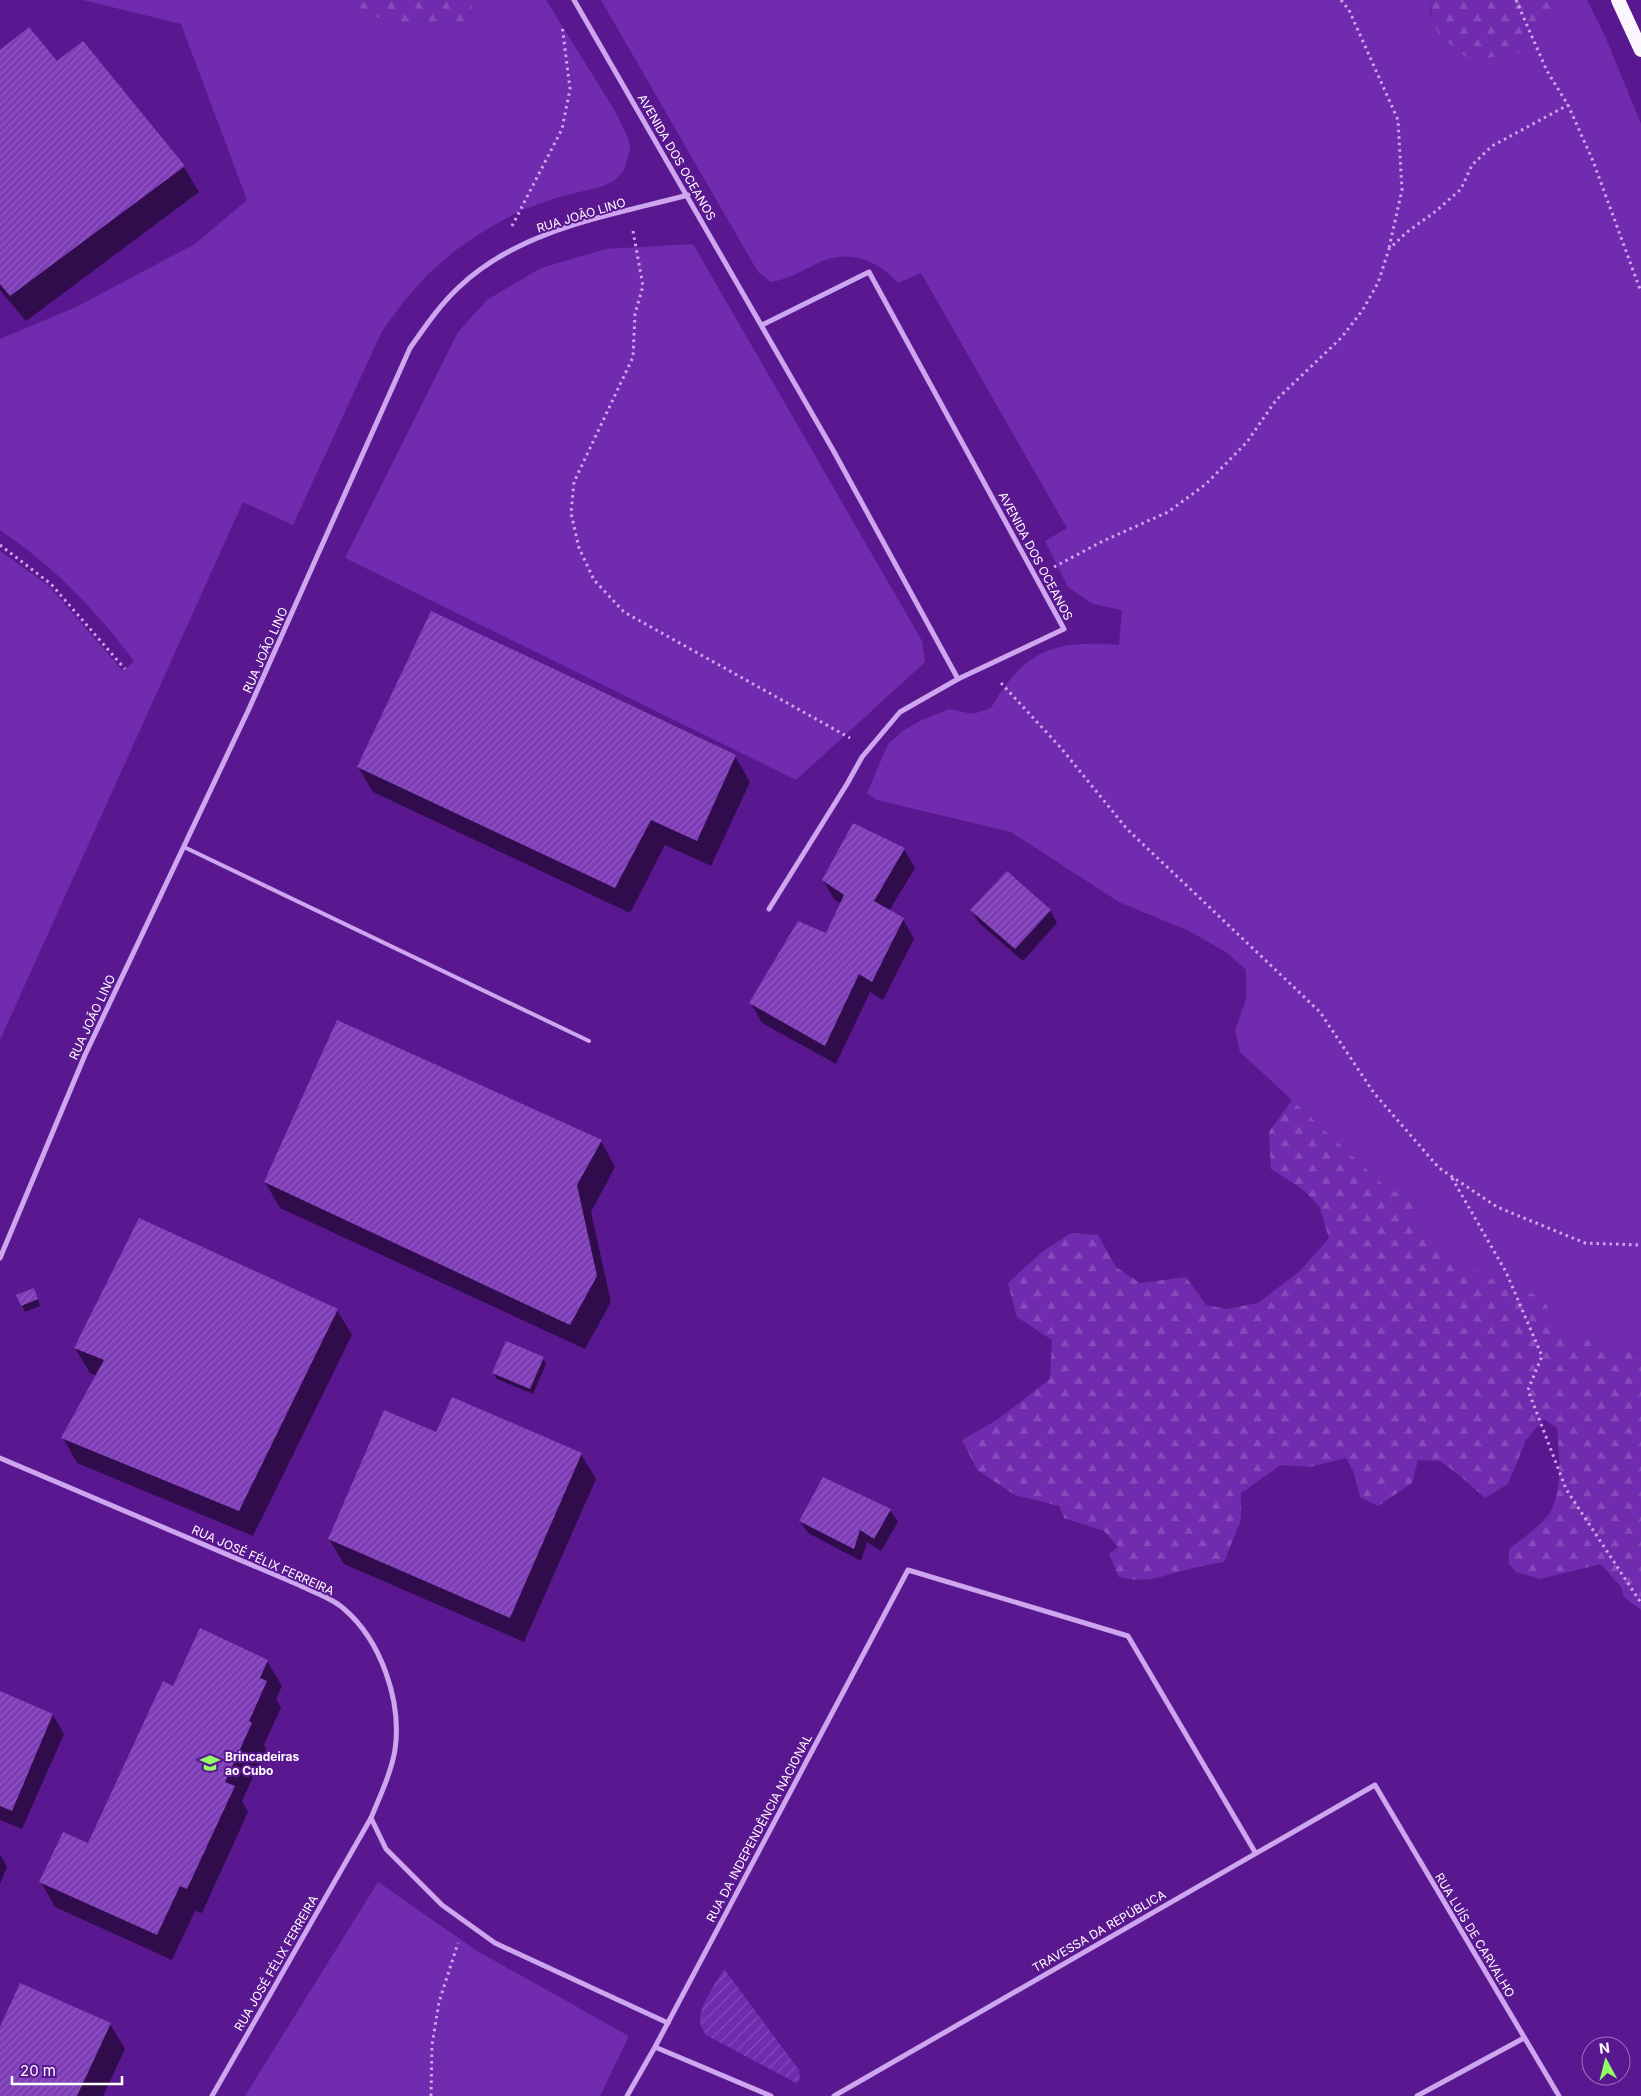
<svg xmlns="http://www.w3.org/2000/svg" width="1641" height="2096" viewBox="0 0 1641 2096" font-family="Inter,sans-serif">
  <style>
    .grass { fill: #712bae }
    .forest { fill: url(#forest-firs) }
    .garden { fill: url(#garden-furrows) }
    .shadow { fill: #0007 }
    .building { fill: url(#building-hatch) }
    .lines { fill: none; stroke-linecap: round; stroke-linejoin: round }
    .path { stroke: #cda6ef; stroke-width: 3; stroke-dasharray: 2.5 4; stroke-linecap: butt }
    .service { stroke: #cda6ef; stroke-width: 4 }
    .minor { stroke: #cda6ef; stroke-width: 5 }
    .trunk { stroke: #fcf6ff; stroke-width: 14 }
    .labels { text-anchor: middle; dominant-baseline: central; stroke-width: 4; stroke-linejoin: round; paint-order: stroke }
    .street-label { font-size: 12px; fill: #fff; stroke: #5a1890 }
    .poi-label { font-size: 12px; font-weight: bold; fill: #fff; stroke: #5a1890; text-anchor: start }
  </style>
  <defs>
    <pattern id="forest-firs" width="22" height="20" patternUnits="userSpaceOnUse" patternTransform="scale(1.25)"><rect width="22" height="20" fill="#712bae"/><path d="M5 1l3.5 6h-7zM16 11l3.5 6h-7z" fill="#864bba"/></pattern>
    <pattern id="garden-furrows" width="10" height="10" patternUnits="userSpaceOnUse" patternTransform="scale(1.25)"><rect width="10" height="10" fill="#712bae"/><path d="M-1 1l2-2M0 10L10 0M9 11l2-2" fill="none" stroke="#864bba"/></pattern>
    <pattern id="building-hatch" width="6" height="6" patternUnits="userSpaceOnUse" patternTransform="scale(1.25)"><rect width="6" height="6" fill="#7e3db6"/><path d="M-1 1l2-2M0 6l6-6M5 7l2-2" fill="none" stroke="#915ac1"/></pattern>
  </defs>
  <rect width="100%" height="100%" fill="#5a1890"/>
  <g class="grass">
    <path d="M83 0H346L395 27 470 26 473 0H546L615 111 629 140 630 150 624 170 615 180 604 186 555 198 520 211 487 229 457 249 428 274 404 301 382 331 293 525 243 502 0 1040V551L49 586 123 671 134 661C96 610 53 566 0 530V339L76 307 195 244 247 200 181 24Z"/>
    <path d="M601 0H1431L1430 15 1528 38 1558 12 1559 0H1587L1605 36 1641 124V1355L1622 1350 1594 1338 1572 1343 1561 1330 1545 1302 1487 1278 1465 1264 1440 1240 1412 1235 1421 1203 1386 1187 1240 1052 1235 1031 1246 999V970L1226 952 1189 931 1119 902 1011 832 877 800 867 793 888 744 903 731 920 721 949 709 973 714 991 708C1024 650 1054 640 1119 645L1122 610 1093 604 1068 587 1045 541 1067 528 921 273 898 283C876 259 848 249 818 263 802 271 788 279 771 282L758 272Z"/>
    <polygon points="693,244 922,641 925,662 796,780 345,558 458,332 487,300 541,268 606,249"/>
    <polygon points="378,1882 477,1951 629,2036 600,2096 245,2096"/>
  </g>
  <g class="forest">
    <polygon points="346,0 473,0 470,26 395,27"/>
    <path d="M1431 0H1559L1558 12 1528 38 1522 53 1470 60C1446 40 1429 34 1431 0Z"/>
    <path d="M1292 1100 1386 1187 1421 1203 1413 1235 1440 1240 1465 1264 1487 1278 1522 1287 1545 1302 1561 1330 1572 1343 1594 1338 1622 1350 1641 1355V1610L1624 1597 1621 1587 1601 1564 1540 1579 1516 1572 1509 1564V1549C1521 1539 1545 1524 1552 1509 1563 1483 1559 1455 1557 1428L1544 1419 1526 1440 1508 1484 1485 1498 1459 1475 1440 1461 1418 1460 1412 1483 1378 1506 1360 1497 1354 1473 1346 1458 1310 1467 1281 1465 1241 1493V1520L1224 1562C1212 1564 1200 1566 1189 1569 1162 1576 1147 1584 1119 1577L1109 1554 1118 1547 1104 1531 1064 1518 1059 1506 1015 1495 977 1470 962 1440 997 1420 1050 1379 1052 1340 1017 1317 1008 1283 1043 1251 1071 1233 1098 1235 1116 1267 1140 1283 1186 1277 1206 1305 1226 1309 1258 1303 1300 1271 1329 1238 1319 1206 1301 1188 1271 1169 1269 1132Z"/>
  </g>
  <path class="garden" d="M724 1969 799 2070 800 2080 796 2083 706 2035C703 2030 700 2026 700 2020 699 2007 717 1981 724 1969Z"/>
  <g class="shadow">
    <polygon points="82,43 184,167 199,192 26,321 0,290 0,51 57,63"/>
    <polygon points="735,756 750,782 711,866 665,845 630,913 373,792 358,767"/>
    <polygon points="904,849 915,868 889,911 903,919 914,939 883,1000 870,992 836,1064 762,1023 751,1003 827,934 841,904 834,899 823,880"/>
    <polygon points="971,910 1050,910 1057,923 1023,961 979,923"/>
    <polygon points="601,1141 615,1167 591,1212 611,1302 585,1349 280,1208 265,1182"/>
    <polygon points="18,1296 37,1296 40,1306 25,1312"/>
    <polygon points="337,1310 352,1335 253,1536 77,1463 63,1438 97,1376 90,1373 75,1348"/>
    <polygon points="543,1358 546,1364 533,1394 497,1379 493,1373"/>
    <polygon points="437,1434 581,1454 596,1479 524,1642 344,1564 329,1539"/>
    <polygon points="890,1510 898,1522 881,1551 867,1542 861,1561 808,1533 800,1521"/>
    <polygon points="267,1661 282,1686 276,1699 281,1708 264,1745 266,1749 242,1801 248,1812 202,1913 195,1911 172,1960 55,1907 41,1882 88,1845 174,1688"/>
    <polygon points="0,1693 53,1715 64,1734 22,1829 0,1820"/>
    <polygon points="0,1854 7,1867 0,1884"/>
    <polygon points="110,2024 125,2049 103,2096 0,2096 0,2030"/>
  </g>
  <g class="building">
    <polygon points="29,27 57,61 83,41 185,166 10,296 0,284 0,50"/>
    <polygon points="431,611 736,755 697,841 651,820 615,888 357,767"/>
    <polygon points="853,823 905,848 874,901 904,918 872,982 859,974 825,1046 749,1003 798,921 826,933 844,895 822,880"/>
    <polygon points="1007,871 1051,910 1015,949 970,910"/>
    <polygon points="337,1020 602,1140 577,1185 597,1276 570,1325 264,1182"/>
    <polygon points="139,1218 338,1309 239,1511 61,1438 104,1360 74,1348"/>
    <polygon points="34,1288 38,1299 21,1306 16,1295"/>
    <polygon points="506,1341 544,1357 530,1389 492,1373"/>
    <polygon points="452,1397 582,1453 510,1618 328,1539 384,1410 436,1432"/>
    <polygon points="823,1477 891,1509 874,1539 860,1530 854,1549 799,1521"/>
    <polygon points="200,1628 268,1660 260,1678 267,1681 249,1721 252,1723 225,1782 235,1786 187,1889 180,1886 157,1935 39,1882 63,1832 88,1843 163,1681 173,1686"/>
    <polygon points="0,1691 53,1714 12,1811 0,1806"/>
    <polygon points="20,1983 111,2023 77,2096 0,2096 0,2027"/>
  </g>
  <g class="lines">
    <g class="path">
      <polyline points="1341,0 1349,10 1398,120 1402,190 1389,248"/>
      <polyline points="1516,0 1547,71 1568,105 1593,161 1641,292"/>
      <polyline points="512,226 562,129 570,89 562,25"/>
      <polyline points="633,231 643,286 635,314 633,357 574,482 571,513 579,548 594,580 624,612 850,738"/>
      <polyline points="0,545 51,584 125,669"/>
      <polyline points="1054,567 1103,541 1168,512 1206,484 1247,442 1276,400 1341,338 1362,311 1378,283 1389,249 1407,232 1436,211 1461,189 1472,165 1492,146 1568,105"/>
      <polyline points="1001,683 1061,748 1127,829 1320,1012 1374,1093 1439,1168 1497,1207 1585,1243 1641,1245"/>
      <polyline points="1452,1178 1506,1272 1542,1356 1528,1390 1566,1489 1641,1603"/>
      <polyline points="431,2096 432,2045 439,2002 458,1943"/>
    </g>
    <polyline class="service" points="184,847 589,1041"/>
    <g class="minor">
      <polyline points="574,0 833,450 958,679 1064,629 869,272 762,325"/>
      <polyline points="769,909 847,784 862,757 900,712 958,679"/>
      <path d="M0 1258 85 1055 248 711 410 348C425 327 439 306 458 288 519 229 609 216 688 195"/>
      <path d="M0 1458 299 1585C313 1592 332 1598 343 1608 381 1640 402 1701 395 1750 391 1773 380 1796 371 1818L212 2096"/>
      <polyline points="371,1818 386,1849 442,1905 495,1943 668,2023"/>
      <polyline points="655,2047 771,2096"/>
      <polyline points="627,2096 655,2047 908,1570 1128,1636 1255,1852"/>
      <polyline points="834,2096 1375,1785 1559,2096"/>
      <polyline points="1417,2096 1524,2038"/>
    </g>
    <polyline class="trunk" points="1618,0 1641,50"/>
  </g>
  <defs>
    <symbol id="school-bare" viewBox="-9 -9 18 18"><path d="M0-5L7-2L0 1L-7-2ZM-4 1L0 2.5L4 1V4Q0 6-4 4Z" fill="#93ff64" stroke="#5a1890" stroke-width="2.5" paint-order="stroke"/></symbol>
  </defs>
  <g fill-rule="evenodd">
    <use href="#school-bare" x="196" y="1749" width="28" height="28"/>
  </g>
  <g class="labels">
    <g class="street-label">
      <text transform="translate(677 157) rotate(60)">AVENIDA DOS OCEANOS</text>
      <text transform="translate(581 215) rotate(-17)">RUA JOÃO LINO</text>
      <text transform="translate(1036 556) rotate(62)">AVENIDA DOS OCEANOS</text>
      <text transform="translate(265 650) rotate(-66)">RUA JOÃO LINO</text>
      <text transform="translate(92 1017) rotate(-65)">RUA JOÃO LINO</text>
      <text transform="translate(263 1560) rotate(24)">RUA JOSÉ FÉLIX FERREIRA</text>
      <text transform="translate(759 1828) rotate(-62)">RUA DA INDEPENDÊNCIA NACIONAL</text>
      <text transform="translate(1099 1931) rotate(-30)">TRAVESSA DA REPÚBLICA</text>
      <text transform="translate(1475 1935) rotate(59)">RUA LUÍS DE CARVALHO</text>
      <text transform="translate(276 1963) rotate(-60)">RUA JOSÉ FÉLIX FERREIRA</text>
    </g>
    <g class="poi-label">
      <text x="225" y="1756">Brincadeiras<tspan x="225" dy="14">ao Cubo</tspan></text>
    </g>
  </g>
  <g transform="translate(1606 2061) rotate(353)"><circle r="24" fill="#5a1890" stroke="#9c74bc"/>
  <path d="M0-4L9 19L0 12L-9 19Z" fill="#93ff64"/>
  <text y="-8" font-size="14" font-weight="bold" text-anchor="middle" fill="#ffffff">N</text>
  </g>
  <path d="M12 2076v8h110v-8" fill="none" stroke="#ffffff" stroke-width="2.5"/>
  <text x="20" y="2076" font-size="15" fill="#ffffff" stroke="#5a1890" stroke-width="4" paint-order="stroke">20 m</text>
</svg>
